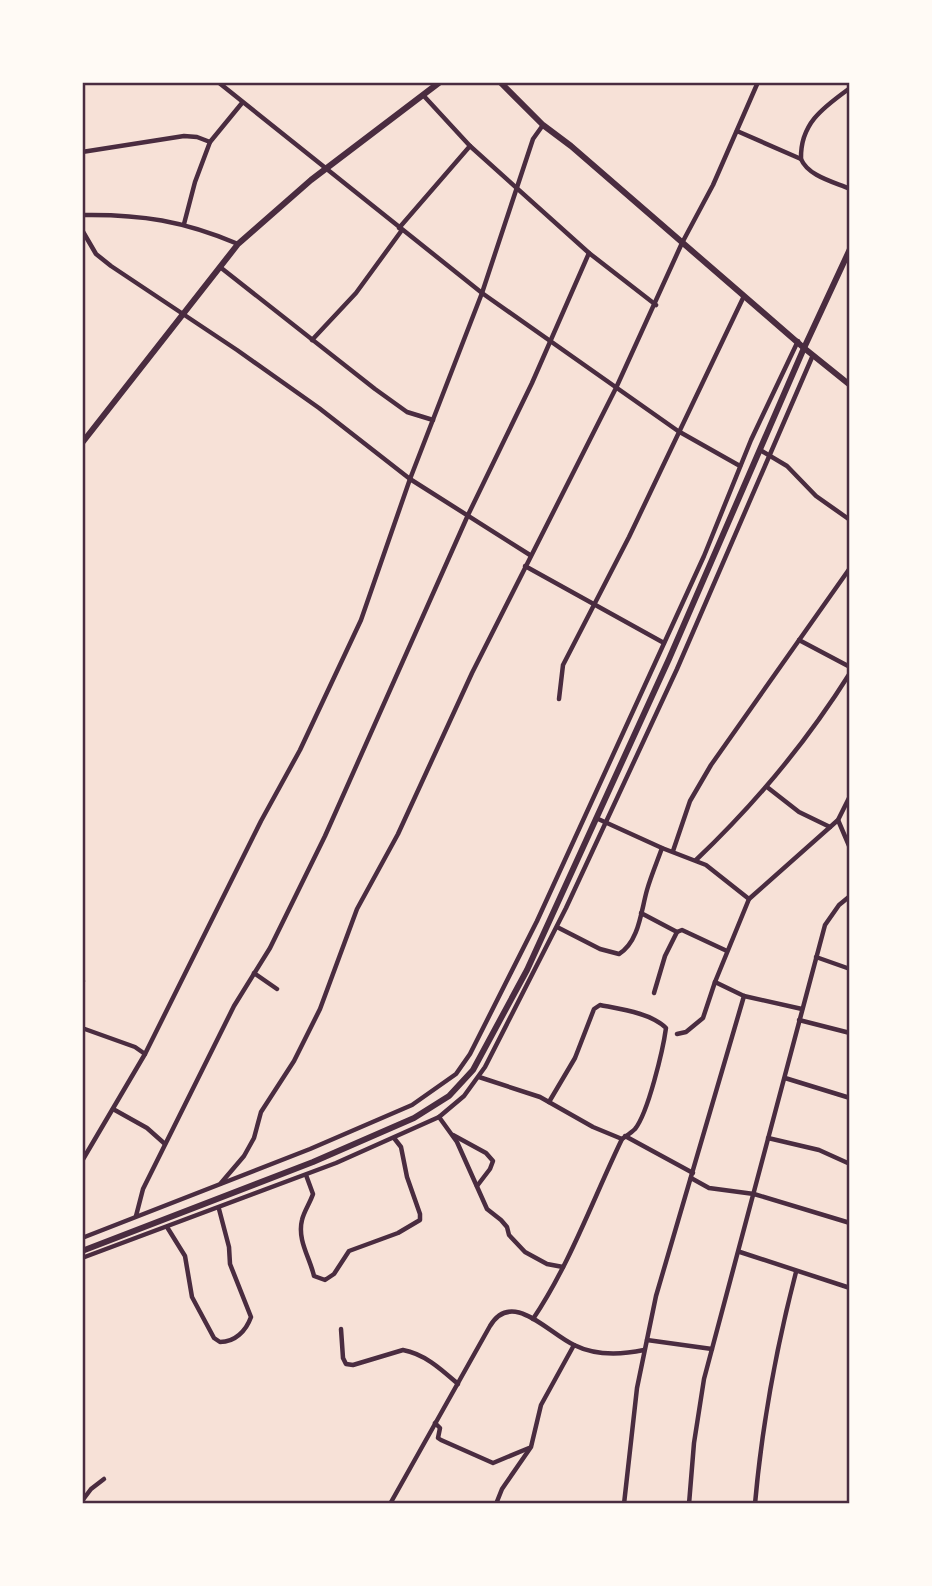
<svg xmlns="http://www.w3.org/2000/svg" width="932" height="1586" viewBox="0 0 932 1586" font-family="'Open Sans',sans-serif">
  <style>
    .lines { fill: none; stroke-linecap: round; stroke-linejoin: round }
    .minor { stroke: #4a2c40; stroke-width: 4.5 }
    .secondary { stroke: #4a2c40; stroke-width: 6 }
    .primary { stroke: #4a2c40; stroke-width: 6 }
    .neatline { fill: none; stroke: #4a2c40; stroke-width: 2.5 }
  </style>
  <rect width="100%" height="100%" fill="#f7e1d7"/>
  <g class="lines">
    <g class="minor">
      <polyline points="218,82 482,293 678,431 740,466"/>
      <polyline points="423,95 470,146 589,253 656,305"/>
      <path d="M737 131 801 159C808 176 834 182 850 189"/>
      <polyline points="82,152 184,136 197,137 210,142"/>
      <path d="M801 159C800 123 824 107 850 88"/>
      <path d="M82 215C141 214 184 221 238 244"/>
      <polyline points="184,224 195,182 210,142 242,103"/>
      <polyline points="399,228 470,146"/>
      <polyline points="82,230 96,254 111,266 237,350 319,408 410,479 530,555"/>
      <polyline points="220,267 375,389 407,412 433,420"/>
      <polyline points="312,340 356,293 402,230"/>
      <polyline points="760,450 787,466 816,496 850,520"/>
      <polyline points="525,566 664,643"/>
      <polyline points="799,640 850,667"/>
      <polyline points="559,699 563,665 629,537 744,296"/>
      <polyline points="767,787 799,812 830,827"/>
      <polyline points="596,818 662,848 706,865 749,899"/>
      <polyline points="838,820 850,848"/>
      <polyline points="673,851 690,801 711,765 850,568"/>
      <path d="M696 860C755 804 806 743 850 673"/>
      <polyline points="641,913 677,932"/>
      <path d="M557 927 600 949 619 954C639 942 641 911 647 890 651 876 657 862 662 848"/>
      <polyline points="816,957 850,969"/>
      <polyline points="254,973 277,989"/>
      <polyline points="82,980 83,981"/>
      <polyline points="715,982 744,996 802,1009"/>
      <polyline points="654,993 665,956 677,932 682,930 727,951"/>
      <polyline points="799,1020 850,1033"/>
      <polyline points="82,1028 135,1047 145,1054"/>
      <polyline points="677,1034 686,1032 703,1018 715,982 749,899 838,820 850,796"/>
      <polyline points="479,1077 540,1097 593,1127 622,1139"/>
      <polyline points="785,1078 850,1098"/>
      <polyline points="113,1109 147,1128 165,1144"/>
      <polyline points="439,1117 457,1142 487,1209 501,1220 507,1227 509,1235 525,1252 547,1264 563,1267"/>
      <polyline points="453,1135 486,1153 493,1161 490,1169 477,1186"/>
      <polyline points="625,1136 693,1173"/>
      <polyline points="768,1138 819,1150 850,1164"/>
      <polyline points="82,1161 145,1054 261,821 300,750 361,620 410,479 482,293 533,139 543,125"/>
      <path d="M306 1175 313 1194C310 1203 304 1211 302 1220 297 1240 310 1258 314 1276L325 1280 334 1274 349 1251 398 1233 420 1220V1214L407 1177 401 1147 394 1138"/>
      <polyline points="691,1178 709,1188 754,1194 850,1223"/>
      <polyline points="221,1183 244,1156 254,1138 261,1112 294,1061 320,1009 357,909 398,834 472,673 616,388 682,243 713,185 758,82"/>
      <polyline points="136,1216 143,1189 234,1006 270,948 325,836 468,515 532,383 589,253"/>
      <path d="M167 1227 185 1256 192 1297 214 1338 220 1342C235 1342 246 1331 251 1317L230 1264 229 1247 219 1209"/>
      <polyline points="82,1238 310,1149 412,1105 456,1074 470,1054 537,921 704,556 751,440 798,341"/>
      <polyline points="740,1252 850,1288"/>
      <polyline points="82,1258 336,1163 439,1117 464,1096 485,1067 566,908 677,669 813,355"/>
      <path d="M533 1319C570 1264 593 1199 622 1139 626 1136 631 1133 635 1129 648 1113 663 1050 666 1028 651 1013 620 1009 600 1005L594 1009 575 1058 549 1102"/>
      <path d="M341 1329 343 1358 346 1364 353 1365 403 1350C425 1354 442 1370 458 1384"/>
      <polyline points="647,1340 712,1349"/>
      <polyline points="435,1423 440,1428 438,1438 441,1440 493,1463 529,1448"/>
      <polyline points="82,1501 91,1489 104,1479"/>
      <path d="M390 1504 490 1326C512 1289 548 1333 574 1345 596 1356 620 1355 644 1350"/>
      <polyline points="496,1504 502,1489 531,1447 541,1405 574,1345"/>
      <polyline points="624,1504 637,1388 656,1296 744,996"/>
      <polyline points="689,1504 694,1443 704,1379 825,925 839,905 850,896"/>
      <path d="M755 1504C762 1425 776 1349 796 1272"/>
    </g>
    <polyline class="secondary" points="82,443 238,244 311,180 440,82"/>
    <g class="primary">
      <polyline points="500,82 543,125 571,146 804,348 850,385"/>
      <polyline points="82,1251 313,1162 414,1118 449,1096 473,1070 527,970 669,659 804,348 850,249"/>
    </g>
  </g>
  <rect width="932" height="1586" fill="none" stroke="#fffaf5" stroke-width="168"/>
  <rect x="84" y="84" width="764" height="1418" class="neatline"/>
</svg>
